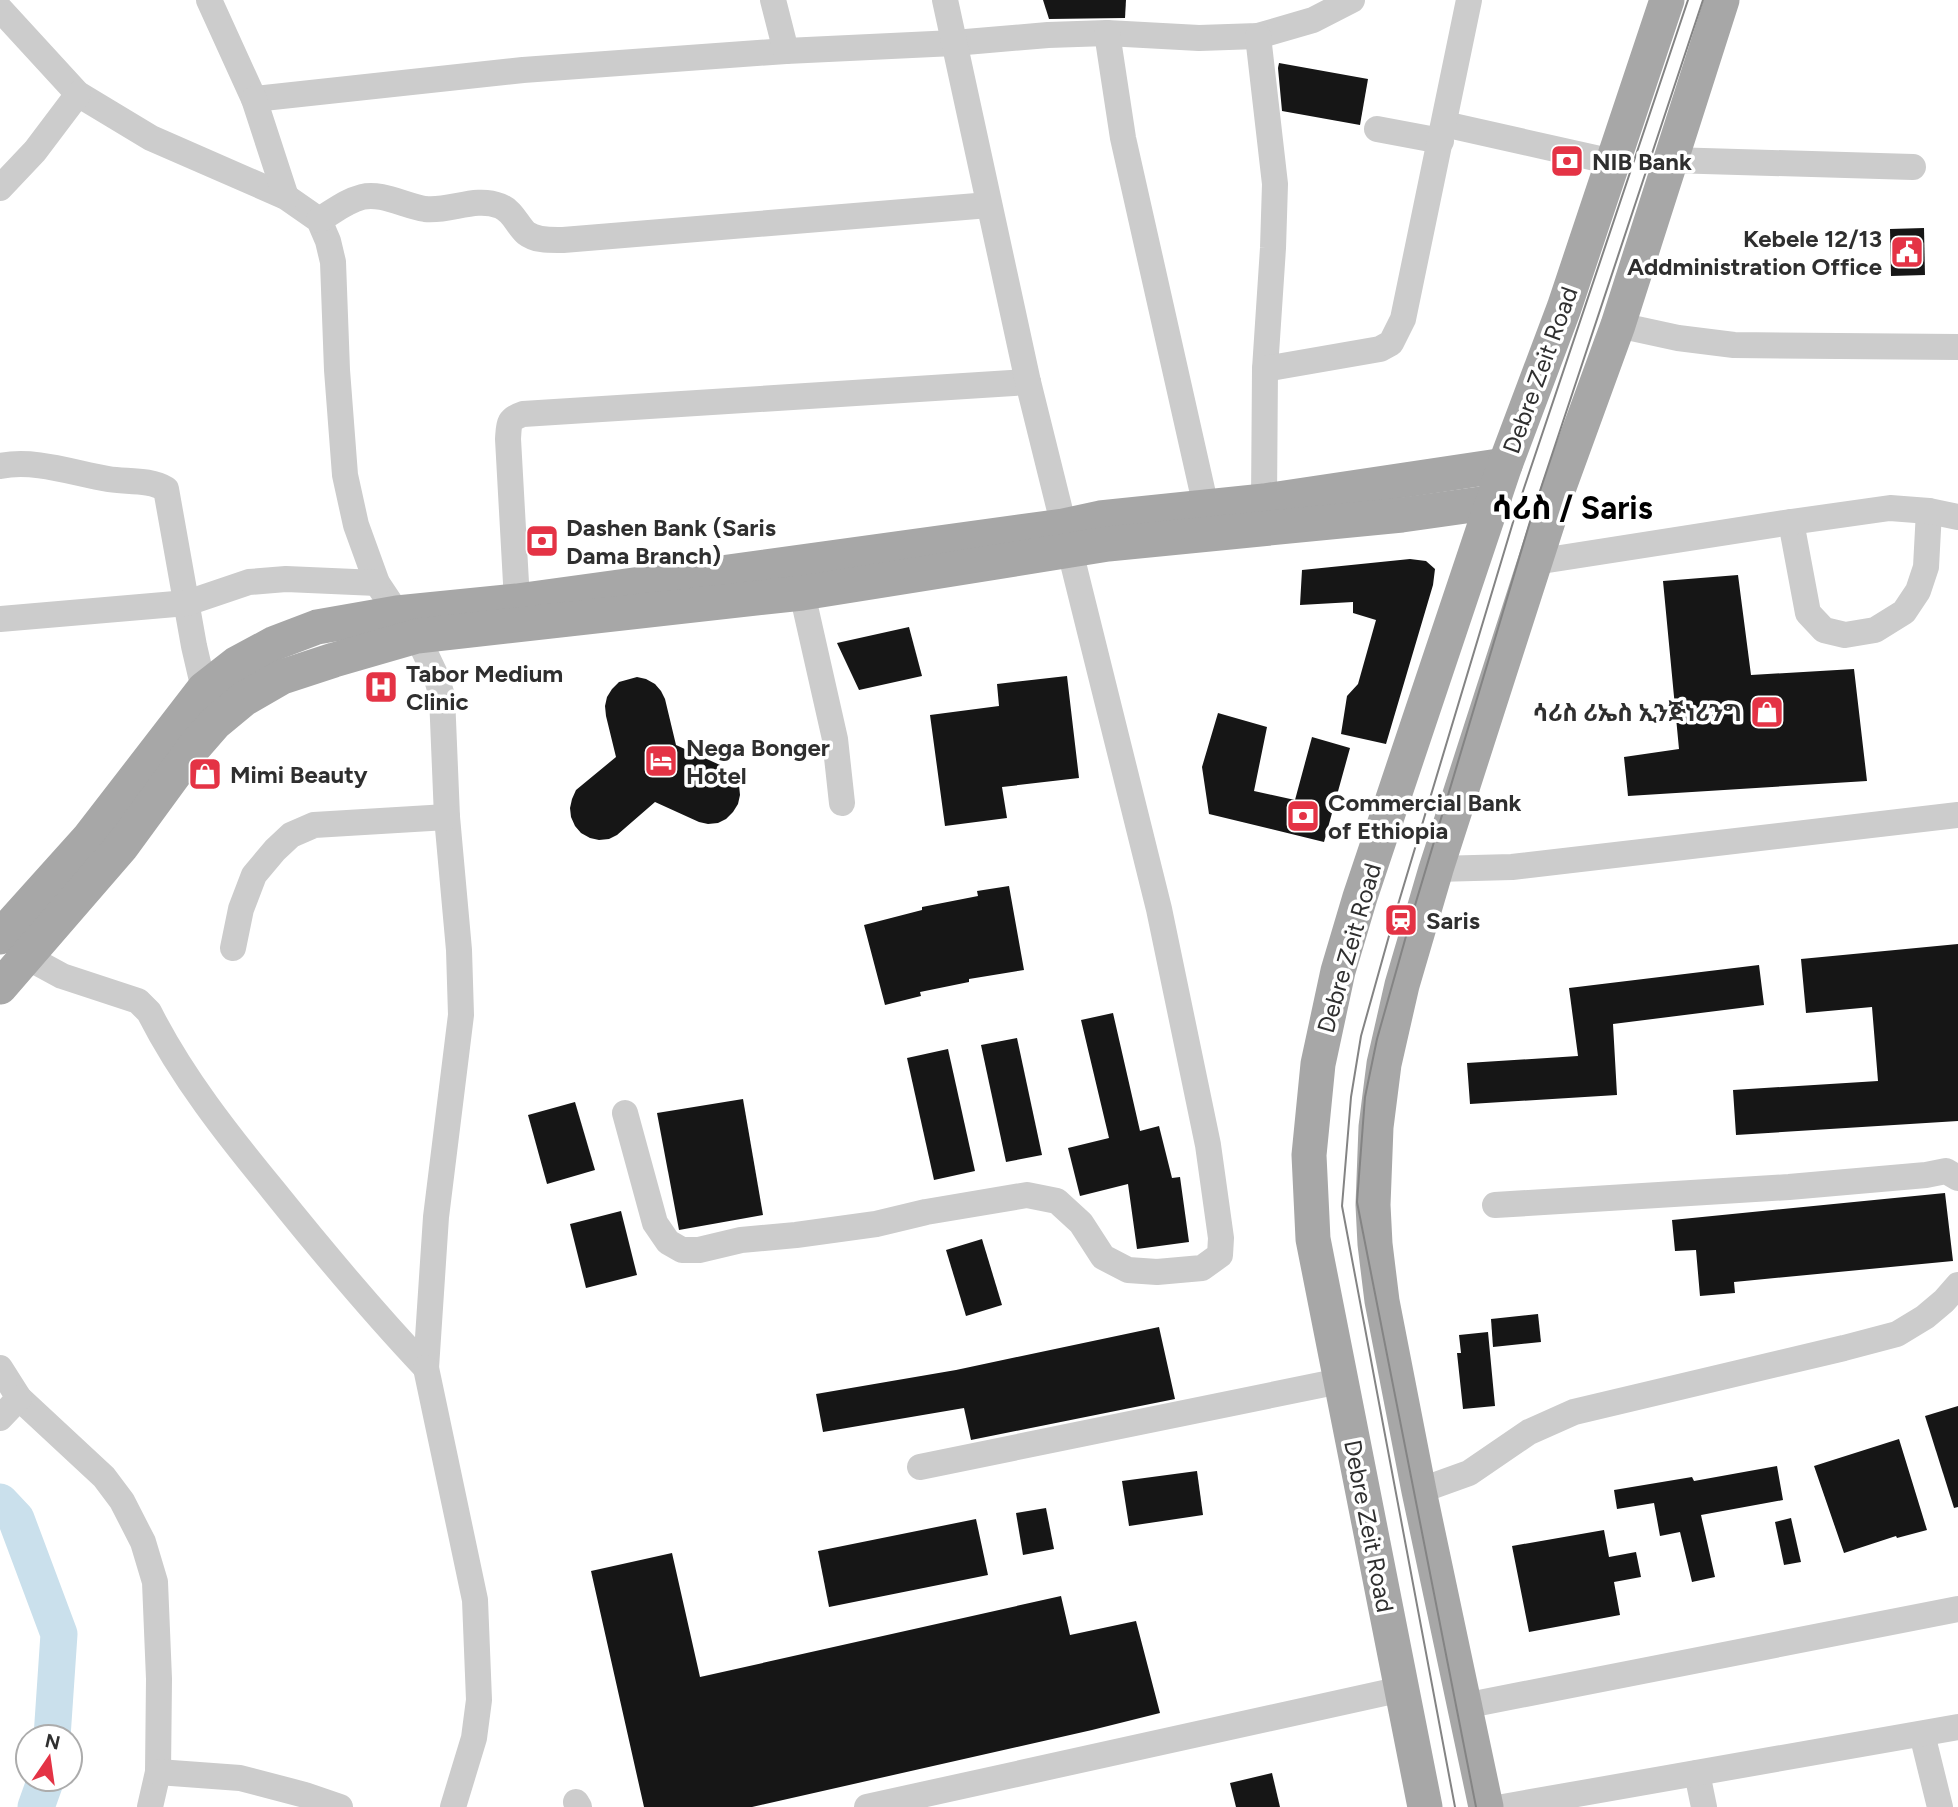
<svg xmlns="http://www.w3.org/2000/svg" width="1958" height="1807" viewBox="0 0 1958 1807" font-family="Figtree,'Noto Sans Ethiopic',sans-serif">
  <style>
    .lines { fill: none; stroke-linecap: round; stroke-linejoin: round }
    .river { stroke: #cae0ec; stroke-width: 37 }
    .building { fill: #161616 }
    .minor { stroke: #ccc; stroke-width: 26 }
    .major { stroke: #a7a7a7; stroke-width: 35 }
    .tram { stroke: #848484; stroke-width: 2 }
    .labels { text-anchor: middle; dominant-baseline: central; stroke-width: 7; stroke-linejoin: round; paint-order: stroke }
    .poi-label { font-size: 24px; font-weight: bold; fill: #2f2f2f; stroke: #fff; text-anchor: start }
    .street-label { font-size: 24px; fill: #2f2f2f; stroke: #fff }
    .district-label { font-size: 32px; font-weight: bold; fill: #000; stroke: #fff }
  </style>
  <rect width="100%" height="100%" fill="#fff"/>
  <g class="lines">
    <g class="river">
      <polyline points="0,1502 16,1519 59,1634 52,1737"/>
      <polyline points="36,1807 46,1779"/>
    </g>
  </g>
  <g class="building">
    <polygon points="1043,0 1126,0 1125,18 1049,19"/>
    <polygon points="1279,63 1368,79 1360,125 1282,111 1278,68"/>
    <polygon points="1924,228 1925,275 1891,276 1890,229"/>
    <polygon points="1410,559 1426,561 1435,569 1433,585 1386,744 1341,734 1347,696 1358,684 1376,620 1353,613 1353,602 1300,605 1302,570"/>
    <polygon points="1738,575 1751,675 1854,669 1867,781 1628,796 1624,757 1679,749 1663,581"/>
    <polygon points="909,627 922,676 859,690 837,643"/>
    <polygon points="1067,676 1079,778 1002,787 1007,818 945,826 930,715 999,706 997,684"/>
    <polygon points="637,677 646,679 655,684 661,691 665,699 676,745 720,765 728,770 735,776 739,785 740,795 738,804 733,812 726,819 718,823 708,824 699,822 655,802 617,835 609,839 599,840 590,838 581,833 575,826 571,817 570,808 572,799 576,790 616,757 606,716 605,706 607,697 612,689 619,682"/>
    <polygon points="1218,713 1267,727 1254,791 1295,800 1312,737 1350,748 1324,842 1209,814 1202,767"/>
    <polygon points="1009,886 1024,970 969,979 969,982 920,992 921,996 885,1005 864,925 922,910 922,907 978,896 977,891"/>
    <polygon points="1958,944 1958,1121 1736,1135 1733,1090 1878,1081 1872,1007 1806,1013 1801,959"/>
    <polygon points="1759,965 1764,1005 1613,1024 1617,1095 1470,1104 1467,1063 1578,1056 1569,988"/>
    <polygon points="1113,1013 1140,1131 1159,1126 1172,1178 1180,1177 1189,1242 1137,1249 1128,1184 1080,1196 1068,1148 1109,1138 1081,1020"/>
    <polygon points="1017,1038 1042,1155 1006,1162 981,1045"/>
    <polygon points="948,1049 975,1171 934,1180 907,1058"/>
    <polygon points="743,1099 763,1215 679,1230 657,1113"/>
    <polygon points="575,1102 595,1170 547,1184 528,1115"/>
    <polygon points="1945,1193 1953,1261 1734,1282 1735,1293 1700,1296 1696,1250 1675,1251 1672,1220"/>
    <polygon points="621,1211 637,1275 586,1288 570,1224"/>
    <polygon points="982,1239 1002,1305 966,1316 946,1250"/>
    <polygon points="1538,1314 1541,1342 1493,1347 1491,1319"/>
    <polygon points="1159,1327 1175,1399 971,1440 964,1408 823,1432 816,1394 956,1370"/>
    <polygon points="1488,1332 1495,1406 1463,1409 1457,1353 1461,1353 1459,1335"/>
    <polygon points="1958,1406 1958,1507 1954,1508 1925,1416"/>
    <polygon points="1899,1439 1927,1530 1897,1538 1896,1536 1844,1553 1814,1466"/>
    <polygon points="1777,1466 1783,1500 1701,1515 1715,1577 1692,1582 1680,1532 1660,1536 1654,1503 1617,1509 1614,1490 1692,1477 1694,1481"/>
    <polygon points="1197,1471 1203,1515 1129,1526 1122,1481"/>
    <polygon points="1046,1508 1054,1549 1023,1555 1016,1513"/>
    <polygon points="1791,1518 1801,1562 1784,1565 1775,1522"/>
    <polygon points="976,1519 988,1575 829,1607 818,1551"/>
    <polygon points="1604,1530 1609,1557 1636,1552 1641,1577 1614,1582 1620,1615 1529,1632 1512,1546"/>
    <polygon points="672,1553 700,1677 1061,1596 1070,1635 1136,1621 1160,1713 1092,1730 752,1807 644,1807 591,1571"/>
    <polygon points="1272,1773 1280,1807 1236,1807 1230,1783"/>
  </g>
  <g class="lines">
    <g class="minor">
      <polyline points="209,0 254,99 523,70 786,51"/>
      <polyline points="773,0 786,51 954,43 1048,35 1107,33 1199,38 1258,36 1313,20 1352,0"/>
      <path d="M0 9 78 94 151 138 286 197 319 220 328 241 333 262 337 370 345 475 356 525 377 583 397 613 417 636 436 676 442 696 447 817 459 950 461 1015 436 1217 426 1368C372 1311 322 1251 273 1190 227 1134 182 1077 149 1012L138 1001 62 976 27 957"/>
      <polyline points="1107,33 1123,138 1206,507"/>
      <polyline points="1258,36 1275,184 1273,248 1265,369 1264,501"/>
      <polyline points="254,99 286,197"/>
      <polyline points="1444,124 1613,162"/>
      <polyline points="1377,129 1441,141"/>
      <polyline points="1670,160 1913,167"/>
      <polyline points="0,188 35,151 78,94"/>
      <path d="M319 220C333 212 346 201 362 197 381 192 405 206 425 209 450 212 475 196 500 206 513 211 517 225 526 233 536 241 551 240 563 240L989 205"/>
      <polyline points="1618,325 1678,338 1734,345 1958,347"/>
      <polyline points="1265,369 1380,349 1391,343 1403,319 1469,0"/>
      <path d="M0 466C35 459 73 473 108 479 126 482 150 479 166 489L194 646 204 689"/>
      <polyline points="1791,522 1808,613 1824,630 1845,635 1875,630 1904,612 1918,591 1926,567 1929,511"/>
      <polyline points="1535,562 1791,522 1890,508 1929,511 1958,517"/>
      <polyline points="802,593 835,739 842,803"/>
      <path d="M521 618 517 601 508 439C509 424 508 419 523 414L1028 382"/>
      <polyline points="0,619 187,603 249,582 286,579 377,583"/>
      <polyline points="1436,869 1512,867 1958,815"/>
      <polyline points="233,948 241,909 254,875 275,850 291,835 314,825 447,817"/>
      <polyline points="625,1113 655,1223 668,1242 682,1250 699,1250 741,1240 796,1235 876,1224 926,1212 1027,1195 1057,1201 1081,1223 1103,1257 1128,1270 1157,1272 1202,1268 1220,1255 1221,1238 1208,1145 1159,909 1028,382 945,0"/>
      <polyline points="1495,1205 1789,1187 1926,1175 1946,1171 1958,1178"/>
      <polyline points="0,1368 19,1398 104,1477 122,1501 143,1542 155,1582 159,1679 158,1772 150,1807"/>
      <polyline points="426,1368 475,1600 479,1700 474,1738 453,1807"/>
      <polyline points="0,1418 19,1398"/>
      <polyline points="920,1467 1340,1381"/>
      <polyline points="1419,1491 1469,1473 1529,1432 1574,1412 1844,1348 1897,1334 1925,1317 1944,1301 1958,1285"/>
      <polyline points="1464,1706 1958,1609"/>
      <polyline points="1922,1734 1940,1807"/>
      <polyline points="158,1772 240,1778 305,1795 340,1807"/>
      <polyline points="1697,1773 1704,1807"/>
      <polyline points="576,1802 579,1807"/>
      <polyline points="867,1807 1402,1689"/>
      <polyline points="1503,1807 1958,1727"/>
    </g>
    <g class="major">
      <polyline points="0,937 89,838 204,689 236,664 275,643 317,627 397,613 517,601 1063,526 1100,518 1264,501 1505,465"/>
      <polyline points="0,987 122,846 195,746 215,723 244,699 282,677 334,660 417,636 802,593 1108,544 1402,515 1494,502"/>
      <polyline points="1425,1807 1313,1239 1309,1155 1318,1064 1338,971 1360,897 1505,465 1564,308 1667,0"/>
      <polyline points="1486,1807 1419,1491 1382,1301 1375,1244 1373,1205 1376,1127 1384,1064 1402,985 1436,869 1559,487 1618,325 1722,0"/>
    </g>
    <g class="tram">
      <polyline points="1455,1807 1342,1206 1351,1097 1361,1036 1394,918 1517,509 1688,0"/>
      <polyline points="1476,1807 1357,1202 1365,1097 1377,1039 1410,922 1532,515 1703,0"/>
    </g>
  </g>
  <defs>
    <symbol id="bank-square" viewBox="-11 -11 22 22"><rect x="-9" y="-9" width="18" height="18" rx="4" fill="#e43345" stroke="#fff"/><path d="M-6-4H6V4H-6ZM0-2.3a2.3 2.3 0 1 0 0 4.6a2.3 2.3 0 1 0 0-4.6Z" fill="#fff"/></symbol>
    <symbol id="civic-square" viewBox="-11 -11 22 22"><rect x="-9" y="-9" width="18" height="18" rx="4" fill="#e43345" stroke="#fff"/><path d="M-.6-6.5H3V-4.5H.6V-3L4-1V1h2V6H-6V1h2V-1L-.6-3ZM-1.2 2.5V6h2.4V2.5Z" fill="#fff"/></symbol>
    <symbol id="hospital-square" viewBox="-11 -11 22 22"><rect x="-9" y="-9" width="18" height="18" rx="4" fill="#e43345" stroke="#fff"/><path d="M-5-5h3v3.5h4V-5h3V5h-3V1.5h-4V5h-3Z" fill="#fff"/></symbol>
    <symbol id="shop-square" viewBox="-11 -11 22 22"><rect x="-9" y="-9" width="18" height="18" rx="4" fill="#e43345" stroke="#fff"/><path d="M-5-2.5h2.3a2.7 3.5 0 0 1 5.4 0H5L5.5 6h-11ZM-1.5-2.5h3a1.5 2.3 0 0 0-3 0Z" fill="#fff"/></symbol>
    <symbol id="hotel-square" viewBox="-11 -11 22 22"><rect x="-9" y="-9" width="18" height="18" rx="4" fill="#e43345" stroke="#fff"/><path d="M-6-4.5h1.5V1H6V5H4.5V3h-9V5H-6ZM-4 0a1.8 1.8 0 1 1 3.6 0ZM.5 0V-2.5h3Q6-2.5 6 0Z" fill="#fff"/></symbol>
    <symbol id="station-square" viewBox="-11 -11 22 22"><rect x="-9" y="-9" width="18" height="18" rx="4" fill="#e43345" stroke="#fff"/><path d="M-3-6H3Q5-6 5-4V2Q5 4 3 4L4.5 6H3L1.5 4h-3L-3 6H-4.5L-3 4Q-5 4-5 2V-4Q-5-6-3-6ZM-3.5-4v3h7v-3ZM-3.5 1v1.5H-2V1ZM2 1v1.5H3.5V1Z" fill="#fff"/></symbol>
  </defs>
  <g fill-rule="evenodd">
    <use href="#bank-square" x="1548" y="142" width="38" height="38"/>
    <use href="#civic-square" x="1888" y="233" width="38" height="38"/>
    <use href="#bank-square" x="523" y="522" width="38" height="38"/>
    <use href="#hospital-square" x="362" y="668" width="38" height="38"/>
    <use href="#shop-square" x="1748" y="693" width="38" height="38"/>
    <use href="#hotel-square" x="642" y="742" width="38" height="38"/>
    <use href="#shop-square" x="186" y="755" width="38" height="38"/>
    <use href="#bank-square" x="1284" y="797" width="38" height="38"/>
    <use href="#station-square" x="1382" y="901" width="38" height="38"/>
  </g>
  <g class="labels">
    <g class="poi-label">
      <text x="1592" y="161">NIB Bank</text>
      <text x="1882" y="238" text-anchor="end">Kebele 12/13<tspan x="1882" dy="28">Addministration Office</tspan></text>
      <text x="566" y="527">Dashen Bank (Saris<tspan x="566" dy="28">Dama Branch)</tspan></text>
      <text x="406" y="673">Tabor Medium<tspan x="406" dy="28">Clinic</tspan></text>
      <text x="1742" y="712" text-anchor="end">ሳሪስ ሪኤስ ኢንጅነሪንግ</text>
      <text x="686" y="747">Nega Bonger<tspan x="686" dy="28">Hotel</tspan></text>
      <text x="230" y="774">Mimi Beauty</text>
      <text x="1328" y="802">Commercial Bank<tspan x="1328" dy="28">of Ethiopia</tspan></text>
      <text x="1426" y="920">Saris</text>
    </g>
    <g class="street-label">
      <text transform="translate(1540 370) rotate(-70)">Debre Zeit Road</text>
      <text transform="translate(1349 948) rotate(-74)">Debre Zeit Road</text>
      <text transform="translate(1369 1526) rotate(79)">Debre Zeit Road</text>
    </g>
    <g class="district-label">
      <text x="1572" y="508">ሳሪስ / Saris</text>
    </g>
  </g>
  <g transform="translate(49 1758) rotate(13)"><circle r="33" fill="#ffffff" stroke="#acacac" stroke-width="2"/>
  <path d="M0-5L12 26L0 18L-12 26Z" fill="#e43345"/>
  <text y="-10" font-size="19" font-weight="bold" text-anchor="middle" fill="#2f2f2f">N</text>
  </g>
</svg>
